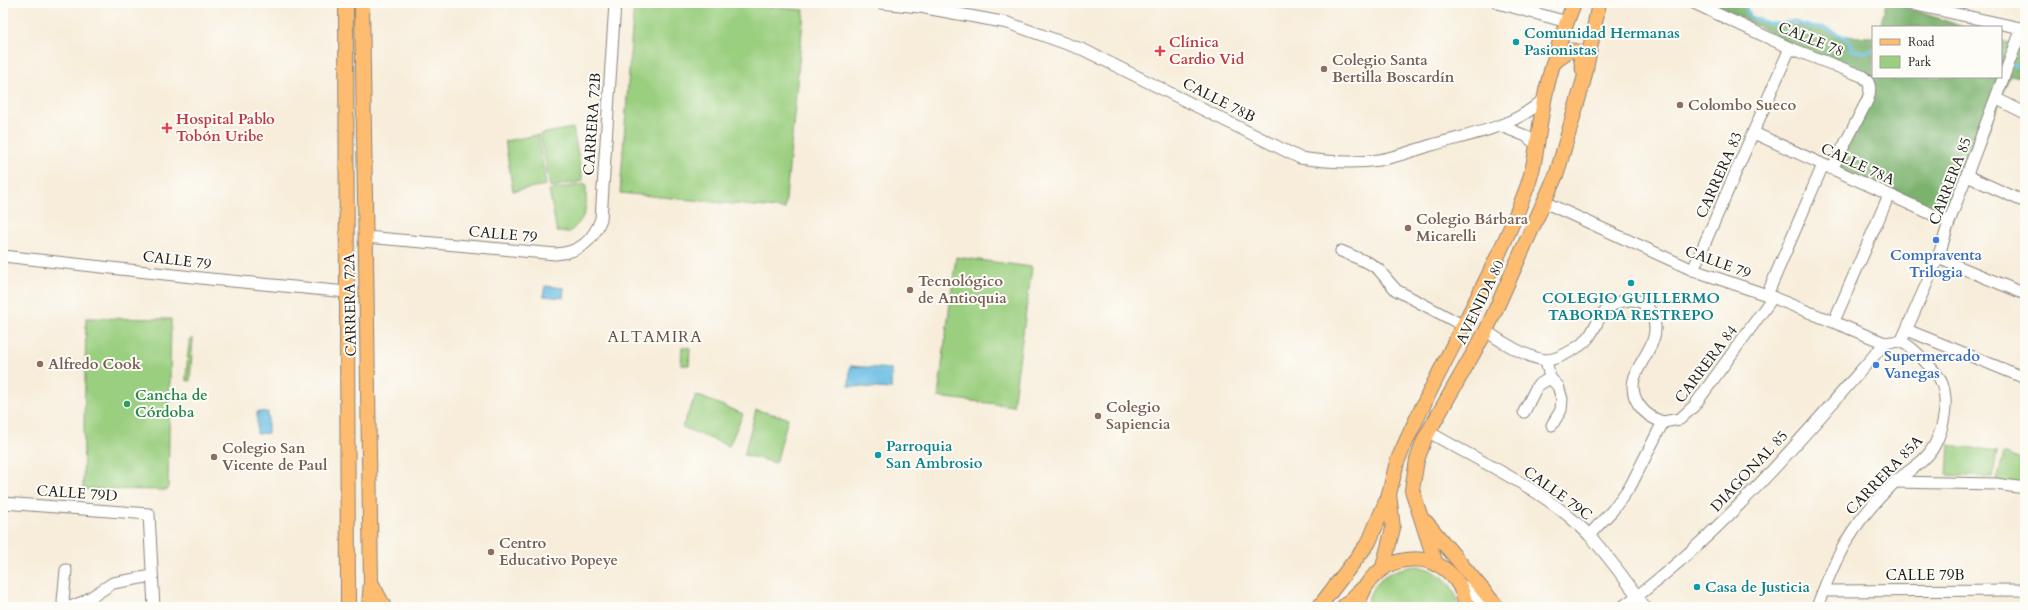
<svg xmlns="http://www.w3.org/2000/svg" width="2028" height="610" viewBox="0 0 2028 610" font-family="Cardo,serif">
  <style>
    .green { fill: #9bcf80; stroke: #5c764e }
    .forest { fill: #7cb26e; stroke: #4c6745 }
    .water { fill: #66bce3; stroke: #416c80 }
    .lines { fill: none; stroke-linecap: round; stroke-linejoin: round }
    .stream { stroke: #66bce3; stroke-width: 3.5 }
    .minor-casing { stroke: #8a847b; stroke-width: 13 }
    .major-casing { stroke: #8a847b; stroke-width: 16 }
    .minor { stroke: #fff; stroke-width: 11 }
    .major { stroke: #febc70; stroke-width: 14 }
    .culture-dot { fill: #0f9aa8; stroke: #fdfcf7; stroke-width: 1.5 }
    .health-dot { fill: #e0444e; stroke: #fdfcf7; stroke-width: 1.5 }
    .education-dot { fill: #8d6e63; stroke: #fdfcf7; stroke-width: 1.5 }
    .shop-dot { fill: #3f7fe0; stroke: #fdfcf7; stroke-width: 1.5 }
    .leisure-dot { fill: #2e9e5b; stroke: #fdfcf7; stroke-width: 1.5 }
    .labels { text-anchor: middle; dominant-baseline: central; stroke-width: 4; stroke-linejoin: round; paint-order: stroke }
    .culture-label { font-size: 15px; font-weight: bold; fill: #0d838f; stroke: #fdfcf7; text-anchor: start }
    .street-label { font-size: 15px; fill: #1c1c1c; stroke: #fdfcf7 }
    .health-label { font-size: 15px; font-weight: bold; fill: #be3a42; stroke: #fdfcf7; text-anchor: start }
    .education-label { font-size: 15px; font-weight: bold; fill: #785e54; stroke: #fdfcf7; text-anchor: start }
    .shop-label { font-size: 15px; font-weight: bold; fill: #366cbe; stroke: #fdfcf7 }
    .leisure-label { font-size: 15px; font-weight: bold; fill: #27864d; stroke: #fdfcf7; text-anchor: start }
    .neighbourhood-label { font-size: 16px; letter-spacing: 1px; fill: #665048; stroke: #fdfcf7 }
  </style>
  <rect width="100%" height="100%" fill="#fdfcf7"/>
  <filter id="ink" filterUnits="userSpaceOnUse"><feTurbulence type="fractalNoise" baseFrequency=".025" numOctaves="2"/><feDisplacementMap in="SourceGraphic" scale="8" xChannelSelector="R" yChannelSelector="G"/><feConvolveMatrix kernelMatrix="1 2 1 2 8 2 1 2 1" color-interpolation-filters="sRGB"/></filter>
  <filter id="wash" filterUnits="userSpaceOnUse"><feTurbulence type="fractalNoise" baseFrequency=".012" numOctaves="4" result="noise"/><feDisplacementMap in="SourceGraphic" scale="16" xChannelSelector="R" yChannelSelector="G"/><feGaussianBlur stdDeviation="0.9" result="paint"/><feColorMatrix in="noise" values="0 0 0 0 0 0 0 0 0 0 0 0 0 0 0 0 0 1.4 0 .05"/><feComposite in="paint" operator="in"/></filter>
  <g filter="url(#wash)">
    <rect width="100%" height="100%" fill="#f7edda"/>
    <g class="green">
      <polygon points="634,3 730,3 804,10 785,209 620,193"/>
      <polygon points="573,128 583,181 550,187 540,134"/>
      <polygon points="538,135 546,185 513,191 505,141"/>
      <path d="M586 184C586 209 589 214 570 232H557L549 190Z"/>
      <polygon points="956,257 1032,267 1013,406 938,397"/>
      <polygon points="86,318 171,319 168,490 83,489"/>
      <polygon points="193,338 190,381 186,380 189,340"/>
      <polygon points="682,347 690,348 689,365 681,365"/>
      <polygon points="696,395 743,414 729,446 682,427"/>
      <polygon points="756,410 788,418 776,463 744,455"/>
      <polygon points="1949,445 1997,451 1993,477 1947,475"/>
      <polygon points="2004,453 2025,462 2025,488 1996,484"/>
      <path d="M1418 566C1443 573 1452 582 1460 607H1366C1371 579 1391 568 1418 566Z"/>
    </g>
    <g class="forest">
      <polygon points="1713,3 1744,3 1749,16 1765,22 1780,25 1803,25 1826,28 1840,36 1873,37 1873,77 2001,77 2001,40 2025,48 2025,78 2010,75 1951,223 1833,168 1870,85"/>
      <polygon points="1886,3 1893,3 1964,27 1880,27"/>
    </g>
    <g class="water">
      <polygon points="545,286 564,288 563,298 543,296"/>
      <polygon points="850,366 892,369 891,389 849,386"/>
      <polygon points="257,412 268,412 268,433 257,434"/>
    </g>
    <g class="lines">
      <g class="stream">
        <path d="M1744 3 1749 16C1768 24 1775 27 1795 21L1803 25 1826 28 1848 39 1852 50 1864 52 1873 50"/>
        <polyline points="2001,63 2025,67"/>
      </g>
    </g>
  </g>
  <g filter="url(#ink)">
    <g class="lines">
      <defs>
        <g id="minor">
          <path d="M881 3 920 7 1008 23 1084 50 1300 158C1327 162 1352 164 1379 160 1397 157 1415 150 1432 145 1471 134 1513 128 1544 99"/>
          <polyline points="1498,3 1567,22"/>
          <path d="M1694 3 1790 48 1862 76C1871 82 1871 89 1868 99L1832 169"/>
          <polyline points="1907,3 2025,29"/>
          <polyline points="1997,99 2025,113"/>
          <polyline points="1501,126 1526,136 1537,145"/>
          <polyline points="1754,133 1949,222"/>
          <polyline points="1967,176 2025,202"/>
          <path d="M1544 202 1693 270 1767 295 1885 343C1890 342 1896 341 1901 342 1908 344 1917 353 1922 358 1928 365 1935 371 1940 379 1950 399 1944 428 1934 446 1926 462 1907 471 1894 483 1852 523 1837 553 1817 607"/>
          <path d="M366 237 556 254C580 252 593 241 601 219L615 3"/>
          <polyline points="1341,251 1369,263 1378,269 1396,290 1464,326"/>
          <polyline points="3,256 210,279 347,292"/>
          <polyline points="1938,258 2025,294"/>
          <polyline points="1693,270 1790,48"/>
          <polyline points="1767,295 1823,165"/>
          <polyline points="1834,321 1889,195"/>
          <polyline points="1907,330 2025,378"/>
          <path d="M1486 331C1500 341 1529 359 1546 360 1557 360 1581 347 1588 338 1593 332 1596 324 1600 317 1609 304 1628 295 1643 303 1647 306 1650 310 1652 315 1668 349 1616 371 1639 405 1645 414 1653 419 1663 422"/>
          <polyline points="1901,342 1938,258 1949,222 2022,28"/>
          <polyline points="1546,360 1550,378 1558,386 1562,399 1561,410 1552,425"/>
          <polyline points="1524,412 1537,386 1550,378"/>
          <path d="M1429 432C1483 464 1545 489 1589 535 1609 557 1628 583 1645 607"/>
          <polyline points="1895,482 1996,484 2025,488"/>
          <polyline points="3,503 149,514 154,607"/>
          <polyline points="1589,535 1612,511 1631,485 1663,422 1680,419 1694,406 1773,297"/>
          <polyline points="66,570 63,601 65,606 69,607"/>
          <polyline points="1456,581 1491,607"/>
          <polyline points="1824,591 2025,590"/>
          <polyline points="70,607 85,601 113,583 152,576"/>
          <path d="M1622 607C1643 593 1662 576 1681 560 1756 494 1820 417 1885 343"/>
        </g>
        <g id="major">
          <polyline points="346,3 348,607"/>
          <polyline points="362,3 371,582 369,607"/>
          <path d="M1554 63C1562 56 1569 46 1580 53L1583 70"/>
          <polyline points="1426,522 1497,607"/>
          <polyline points="1436,564 1412,490 1417,460 1425,438 1486,331 1557,173 1584,79 1599,3"/>
          <path d="M1383 567 1393 528 1389 494 1397 462C1436 370 1490 284 1526 190 1537 161 1538 131 1544 101 1550 68 1562 34 1574 3"/>
          <polyline points="372,584 384,607"/>
          <polyline points="1319,607 1369,542 1389,494"/>
          <polyline points="1343,607 1363,588"/>
          <path d="M1358 607C1370 544 1458 543 1466 607"/>
        </g>
      </defs>
      <use href="#minor" class="minor-casing"/>
      <use href="#major" class="major-casing"/>
      <use href="#minor" class="minor"/>
      <use href="#major" class="major"/>
    </g>
  </g>
  <g class="culture-dot">
    <circle cx="1516" cy="42" r="4"/>
    <circle cx="1631" cy="283" r="4"/>
    <circle cx="878" cy="455" r="4"/>
    <circle cx="1697" cy="587" r="4"/>
  </g>
  <g class="health-dot">
    <path d="M1158 45h4v4h4v4h-4v4h-4v-4h-4v-4h4z"/>
    <path d="M165 122h4v4h4v4h-4v4h-4v-4h-4v-4h4z"/>
  </g>
  <g class="education-dot">
    <circle cx="1324" cy="69" r="4"/>
    <circle cx="1680" cy="105" r="4"/>
    <circle cx="1408" cy="228" r="4"/>
    <circle cx="910" cy="290" r="4"/>
    <circle cx="40" cy="364" r="4"/>
    <circle cx="1098" cy="416" r="4"/>
    <circle cx="214" cy="457" r="4"/>
    <circle cx="491" cy="552" r="4"/>
  </g>
  <g class="shop-dot">
    <circle cx="1936" cy="240" r="4"/>
    <circle cx="1876" cy="365" r="4"/>
  </g>
  <circle class="leisure-dot" cx="127" cy="404" r="4"/>
  <g class="labels">
    <g class="culture-label">
      <text x="1524" y="33">Comunidad Hermanas<tspan x="1524" dy="17">Pasionistas</tspan></text>
      <text x="1631" y="298" text-anchor="middle">COLEGIO GUILLERMO<tspan x="1631" dy="17">TABORDA RESTREPO</tspan></text>
      <text x="886" y="446">Parroquia<tspan x="886" dy="17">San Ambrosio</tspan></text>
      <text x="1705" y="587">Casa de Justicia</text>
    </g>
    <g class="street-label">
      <text transform="translate(1811 39) rotate(22)">CALLE 78</text>
      <text transform="translate(1219 100) rotate(27)">CALLE 78B</text>
      <text transform="translate(592 124) rotate(-86)">CARRERA 72B</text>
      <text transform="translate(1858 164) rotate(25)">CALLE 78A</text>
      <text transform="translate(1719 175) rotate(-66)">CARRERA 83</text>
      <text transform="translate(1950 181) rotate(-69)">CARRERA 85</text>
      <text transform="translate(503 234) rotate(5)">CALLE 79</text>
      <text transform="translate(177 260) rotate(7)">CALLE 79</text>
      <text transform="translate(1718 262) rotate(20)">CALLE 79</text>
      <text transform="translate(1480 302) rotate(-64)">AVENIDA 80</text>
      <text transform="translate(350 305) rotate(-91)">CARRERA 72A</text>
      <text transform="translate(1706 364) rotate(-53)">CARRERA 84</text>
      <text transform="translate(1749 471) rotate(-47)">DIAGONAL 85</text>
      <text transform="translate(1884 475) rotate(-46)">CARRERA 85A</text>
      <text transform="translate(77 493) rotate(4)">CALLE 79D</text>
      <text transform="translate(1558 493) rotate(36)">CALLE 79C</text>
      <text x="1925" y="575">CALLE 79B</text>
    </g>
    <g class="health-label">
      <text x="1169" y="42">Clínica<tspan x="1169" dy="17">Cardio Vid</tspan></text>
      <text x="176" y="119">Hospital Pablo<tspan x="176" dy="17">Tobón Uribe</tspan></text>
    </g>
    <g class="education-label">
      <text x="1332" y="60">Colegio Santa<tspan x="1332" dy="17">Bertilla Boscardín</tspan></text>
      <text x="1688" y="105">Colombo Sueco</text>
      <text x="1416" y="219">Colegio Bárbara<tspan x="1416" dy="17">Micarelli</tspan></text>
      <text x="918" y="281">Tecnológico<tspan x="918" dy="17">de Antioquia</tspan></text>
      <text x="48" y="364">Alfredo Cook</text>
      <text x="1106" y="407">Colegio<tspan x="1106" dy="17">Sapiencia</tspan></text>
      <text x="222" y="448">Colegio San<tspan x="222" dy="17">Vicente de Paul</tspan></text>
      <text x="499" y="543">Centro<tspan x="499" dy="17">Educativo Popeye</tspan></text>
    </g>
    <g class="shop-label">
      <text x="1936" y="255">Compraventa<tspan x="1936" dy="17">Trilogia</tspan></text>
      <text x="1884" y="356" text-anchor="start">Supermercado<tspan x="1884" dy="17">Vanegas</tspan></text>
    </g>
    <g class="leisure-label">
      <text x="135" y="395">Cancha de<tspan x="135" dy="17">Córdoba</tspan></text>
    </g>
    <g class="neighbourhood-label">
      <text x="655" y="337">ALTAMIRA</text>
    </g>
  </g>
  <rect width="2028" height="610" fill="none" stroke="#fdfcf7" stroke-width="16"/>
  <rect x="1872" y="26" width="130" height="52" fill="#fdfcf7" stroke="#a3a29f"/>
  <rect x="1880" y="39" width="20" height="6" fill="#febc70" stroke="#a3a29f"/>
  <text x="1908" y="46" font-size="12" fill="#1c1c1c">Road</text>
  <rect x="1880" y="56" width="20" height="12" fill="#9bcf80" stroke="#a3a29f"/>
  <text x="1908" y="66" font-size="12" fill="#1c1c1c">Park</text>
</svg>
